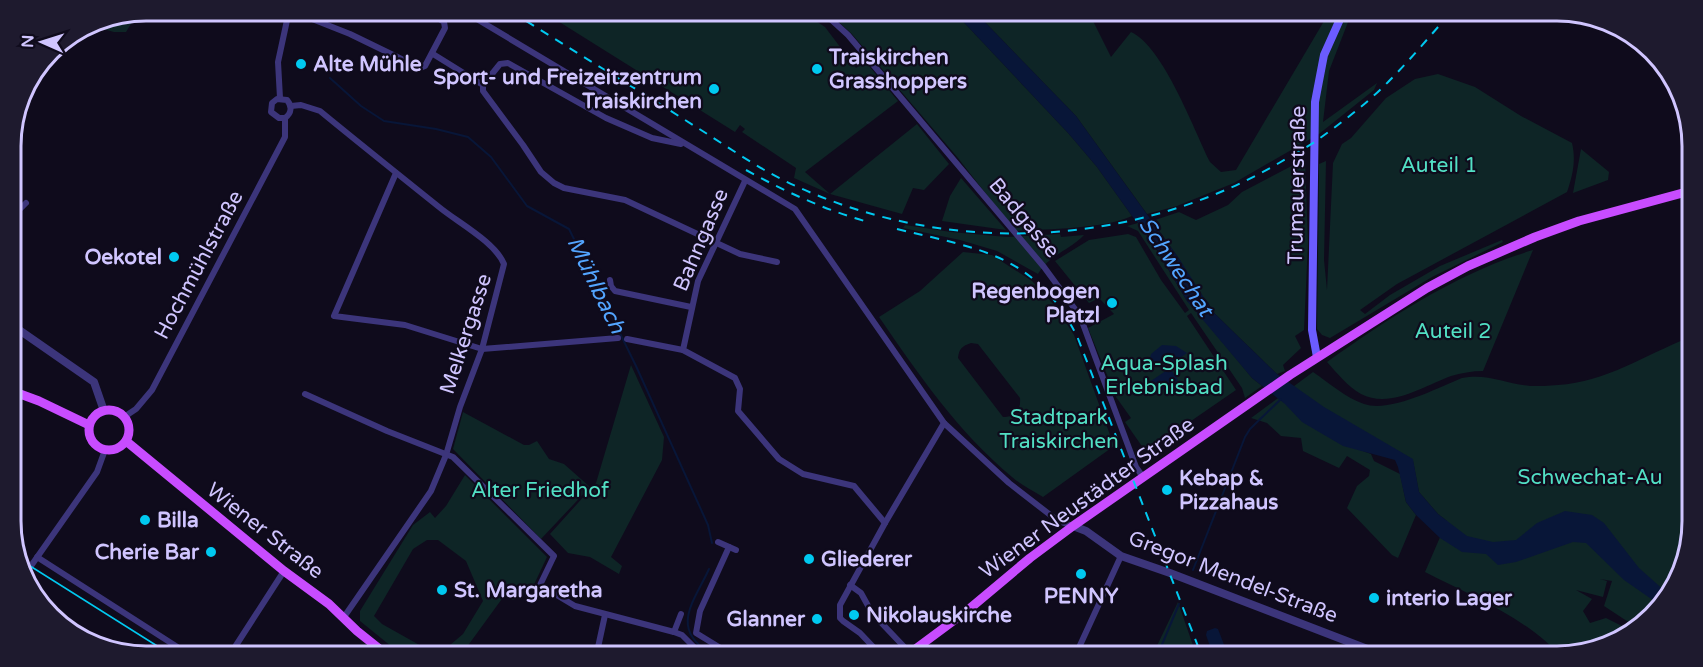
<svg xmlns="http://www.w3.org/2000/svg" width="1703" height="667" viewBox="0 0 1703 667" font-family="'Varela Round',sans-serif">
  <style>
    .green { fill: #0e2526; fill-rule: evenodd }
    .water { fill: #081638 }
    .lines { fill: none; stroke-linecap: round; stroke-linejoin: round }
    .stream { stroke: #081638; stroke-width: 2 }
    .minor { stroke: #3c357b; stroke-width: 6 }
    .tertiary { stroke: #3c357b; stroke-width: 8 }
    .secondary { stroke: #6b5cff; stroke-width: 8 }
    .primary { stroke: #c84cff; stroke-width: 9 }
    .tram { stroke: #00c9f0; stroke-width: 1.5 }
    .rail { stroke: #00c9f0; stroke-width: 2; stroke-dasharray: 9 8; stroke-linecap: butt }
    .poi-dot { fill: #00c9f0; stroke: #0f0b1c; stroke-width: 2 }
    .labels { text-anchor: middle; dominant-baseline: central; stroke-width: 4.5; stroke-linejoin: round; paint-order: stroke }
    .poi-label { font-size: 21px; font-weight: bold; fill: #d0c5ff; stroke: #0f0b1c; text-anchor: start }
    .park-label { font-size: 21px; fill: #52dfc4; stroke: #0f0b1c }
    .street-label { font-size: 21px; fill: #d0c5ff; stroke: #0f0b1c }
    .water-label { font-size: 22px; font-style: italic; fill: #53a5ff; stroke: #0f0b1c }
    .rim { fill: none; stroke: #d0c5ff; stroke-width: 3 }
  </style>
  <rect width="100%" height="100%" fill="#0f0b1c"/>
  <g class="green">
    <polygon points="138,12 126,32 114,32 88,25 94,21"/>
    <polygon points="545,13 819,14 816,21 825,27 856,68 865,61 898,101 805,172 830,194 917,124 949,164 924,190 913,188 902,214 830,194 794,178 796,168 742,132 745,129 740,125 735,132"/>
    <path d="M830 14 957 15 1069 134 1097 167 1132 216C1104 229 1047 229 1015 231L958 158 852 34Z"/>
    <path d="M978 15H1090L1111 57 1131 32C1163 46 1194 130 1210 162L1221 172 1236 170 1327 16 1350 17 1329 71 1323 122 1377 83 1374 90 1319 134 1234 183 1177 206 1147 214 1076 116Z"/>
    <path d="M1438 74 1475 87 1521 116 1572 143C1576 160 1573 175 1567 192L1397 284 1360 310 1365 314 1390 295 1440 266 1502 240 1503 242 1432 277 1330 338 1322 335 1317 329 1319 164 1326 161 1324 260 1327 290 1333 163 1342 144 1351 138 1386 98 1415 79Z"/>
    <polygon points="1581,149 1609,172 1608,180 1573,193"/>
    <polygon points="1305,159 1308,243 1304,330 1295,336 1301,348 1283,365 1285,371 1277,374 1213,312 1208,302 1196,310 1252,378 1262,386 1245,398 1242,388 1191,313 1187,316 1236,390 1146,452 1125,422 1131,418 1116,397 1088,328 1114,314 1099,298 1089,303 1055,261 1089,240 1128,234 1136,237 1161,280 1185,313 1189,310 1138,231 1127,226 1138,223 1147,234 1187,301 1194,307 1180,260 1152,221 1179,212 1196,220 1228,205 1242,192"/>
    <polygon points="961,178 1006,230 942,221 950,196"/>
    <path d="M905 225 951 232 1007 237 1060 234 1061 237 1084 235C1070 250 1049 255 1038 274L997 251 960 240 903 228Z"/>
    <path d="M1533 250 1483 371C1472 371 1461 373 1451 376 1424 386 1390 409 1361 394 1348 387 1337 373 1327 362 1390 317 1459 272 1533 250Z"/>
    <path d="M963 252 992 255 1032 281 1056 307 1074 335 1114 446 1043 497C1033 491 1021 485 1012 477 958 432 919 375 879 317L920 291ZM971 343 978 344 1020 398C1021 410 1016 417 1003 417L958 358C959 349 962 346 971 343Z"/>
    <path d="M1688 338 1685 565 1639 629 1604 606 1612 581 1600 579 1607 581 1603 597 1576 590 1592 599 1583 611 1590 623 1606 618 1632 631 1566 656H1560C1529 619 1468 594 1425 572L1447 521 1438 514 1419 492 1413 461 1360 450 1371 454 1374 461 1400 474 1406 502 1416 515 1398 558 1392 555 1347 508 1357 486 1369 476 1370 470 1347 456 1339 468 1303 451 1301 438 1281 436 1267 423 1251 418 1313 372C1328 382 1346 398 1364 404 1390 413 1437 388 1462 378 1488 373 1505 384 1530 386 1539 386 1549 386 1558 385 1606 382 1645 355 1688 338Z"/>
    <polygon points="631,365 664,437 662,460 611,557 622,566 619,574 590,557 568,553 550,534 596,483"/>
    <polygon points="463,412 524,445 529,445 537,441 549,459 564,464 590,487 541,539 453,449"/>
    <polygon points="465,475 547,557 531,591 513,600 504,596 464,651 428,651 443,651 463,634 483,601 466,561 438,540 427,540 413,549 374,616 382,624 423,647 421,651 397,651 360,621 360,611 413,525 430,512 435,518 446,506"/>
    <polygon points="1178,602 1196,654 1153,654"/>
  </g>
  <g class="water">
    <polygon points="957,15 978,15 1076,116 1180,260 1213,312 1277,374 1324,407 1413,459 1419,492 1438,514 1467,536 1493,542 1516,540 1537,523 1565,511 1592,515 1604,523 1639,568 1666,592 1657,603 1624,580 1586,543 1573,542 1516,562 1498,565 1486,554 1462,552 1440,538 1416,515 1406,502 1398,467 1395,460 1343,446 1302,422 1285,404 1252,378 1187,301 1148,234 1132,216 1097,167 1069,134"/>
    <polygon points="1162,345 1176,346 1187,353 1180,358 1176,357 1173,362 1169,363 1166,360 1158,366 1147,369 1151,354"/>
    <polygon points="1170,368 1178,380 1171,385 1171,388 1166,388 1155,395 1148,383"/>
    <polygon points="1215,628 1218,629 1228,655 1213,655 1206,635 1207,631"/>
  </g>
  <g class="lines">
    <g class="stream">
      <polyline points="275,11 283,18"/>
      <polyline points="330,78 361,106 384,121 436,129 468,137 491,157 527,206 569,229 636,366 708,525 712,543"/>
      <polyline points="1193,570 1245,437 1250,429 1281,399"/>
      <path d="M709 652C669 628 695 600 709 569"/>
      <polyline points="1158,654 1179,604"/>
    </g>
    <g class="minor">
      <polyline points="292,11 350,34 420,68 425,66 445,28 444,22 429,12"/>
      <polyline points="465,12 795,209 944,423 1009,483 1058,521 1073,526"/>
      <polyline points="825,14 848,35 1044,267 1080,316 1136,467 1143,477"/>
      <polyline points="433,54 483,85 483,91 523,145 541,172 554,183 564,188 625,200 740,254 777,262"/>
      <polyline points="483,85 500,64 508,63 606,118 652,138 681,144"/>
      <polyline points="280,98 278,62 289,11"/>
      <path d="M291 106 301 105 320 111C359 143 399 175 439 207 457 222 495 242 504 264L482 349 460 407 446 455 431 491 344 617"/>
      <polyline points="396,173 334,316 405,325 482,349 618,338"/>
      <polyline points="745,181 698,281 683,350 735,378 740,389 738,411 779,459 803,474 854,486 885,523"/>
      <polyline points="11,210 18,211 26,203"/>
      <polyline points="610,280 611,286 615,291 691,307"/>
      <polyline points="627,339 683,350"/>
      <polyline points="305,394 387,431 453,457 554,556 540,585 575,606 674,632"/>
      <path d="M124 417 136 409 152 390 285 137V118C292 113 292 106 287 100L277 99 272 103 271 112 279 118H285"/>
      <polyline points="718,542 736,550"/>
      <polyline points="37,557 182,650"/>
      <polyline points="26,573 97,472 105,450"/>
      <polyline points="850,585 861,593 872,613 910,653"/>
      <polyline points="681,614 674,632 682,635 699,652"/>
      <polyline points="233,650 284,571"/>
      <polyline points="597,652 605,615"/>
      <polyline points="727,652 696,633 700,611 729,547"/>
      <polyline points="879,653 860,633 843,621 840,618 840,605 885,523 944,423"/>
      <polyline points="1076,654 1121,556"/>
    </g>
    <g class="tertiary">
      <polyline points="12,325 94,382 104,411"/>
      <polyline points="1073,526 1086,531 1121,556 1170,573 1383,655"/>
    </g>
    <polyline class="secondary" points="1317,357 1312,330 1315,102 1324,55 1341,17"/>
    <g class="primary">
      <polyline points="12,391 39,401 89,425"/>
      <circle cx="109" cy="430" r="20"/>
      <polyline points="126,441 284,571 329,604 357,631 382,651"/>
      <polyline points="910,653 968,610 1030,558 1073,526 1290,375 1427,288 1468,266 1535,237 1579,221 1690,191"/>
    </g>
    <polyline class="tram" points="19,559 162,649"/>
    <g class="rail">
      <path d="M512 12C572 50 633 87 693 125 727 146 761 171 798 187 951 257 1134 247 1279 163 1291 156 1304 149 1316 141 1341 123 1368 103 1390 80 1410 60 1428 38 1447 17"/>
      <path d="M746 170C786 192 825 210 868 222"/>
      <path d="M897 229C979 249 1035 254 1077 336L1201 654"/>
    </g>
  </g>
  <g class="poi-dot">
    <circle cx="301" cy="64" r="6"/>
    <circle cx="817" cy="69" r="6"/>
    <circle cx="714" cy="89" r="6"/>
    <circle cx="174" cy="257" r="6"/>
    <circle cx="1112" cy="303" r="6"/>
    <circle cx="1167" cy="490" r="6"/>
    <circle cx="145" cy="520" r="6"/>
    <circle cx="211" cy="552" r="6"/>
    <circle cx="809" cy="559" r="6"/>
    <circle cx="1081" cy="574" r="6"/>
    <circle cx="442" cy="590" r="6"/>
    <circle cx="1374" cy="598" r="6"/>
    <circle cx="854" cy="615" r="6"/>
    <circle cx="817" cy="619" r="6"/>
  </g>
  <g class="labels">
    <g class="poi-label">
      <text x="829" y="57">Traiskirchen<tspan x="829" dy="24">Grasshoppers</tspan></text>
      <text x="313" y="64">Alte Mühle</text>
      <text x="702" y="77" text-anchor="end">Sport- und Freizeitzentrum<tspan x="702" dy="24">Traiskirchen</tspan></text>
      <text x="162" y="257" text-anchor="end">Oekotel</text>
      <text x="1100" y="291" text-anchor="end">Regenbogen<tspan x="1100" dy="24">Platzl</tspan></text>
      <text x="1179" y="478">Kebap &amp;<tspan x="1179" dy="24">Pizzahaus</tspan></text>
      <text x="157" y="520">Billa</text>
      <text x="199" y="552" text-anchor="end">Cherie Bar</text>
      <text x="821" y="559">Gliederer</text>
      <text x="454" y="590">St. Margaretha</text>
      <text x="1081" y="596" text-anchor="middle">PENNY</text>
      <text x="1386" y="598">interio Lager</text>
      <text x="866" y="615">Nikolauskirche</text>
      <text x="805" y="619" text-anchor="end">Glanner</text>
    </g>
    <g class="park-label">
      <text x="1439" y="165">Auteil 1</text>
      <text x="1453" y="331">Auteil 2</text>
      <text x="1164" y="363">Aqua-Splash<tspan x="1164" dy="24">Erlebnisbad</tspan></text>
      <text x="1059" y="417">Stadtpark<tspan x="1059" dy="24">Traiskirchen</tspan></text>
      <text x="1590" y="477">Schwechat-Au</text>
      <text x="540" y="490">Alter Friedhof</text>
    </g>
    <g class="street-label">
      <text transform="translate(1297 185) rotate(-89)">Trumauerstraße</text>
      <text transform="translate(1024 218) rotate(50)">Badgasse</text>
      <text transform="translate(701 240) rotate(-67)">Bahngasse</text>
      <text transform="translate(199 265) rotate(-62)">Hochmühlstraße</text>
      <text transform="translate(466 334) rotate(-72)">Melkergasse</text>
      <text transform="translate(1087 498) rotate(-36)">Wiener Neustädter Straße</text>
      <text transform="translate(265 531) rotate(38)">Wiener Straße</text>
      <text transform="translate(1233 577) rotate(21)">Gregor Mendel-Straße</text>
    </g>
    <g class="water-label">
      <text transform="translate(1176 267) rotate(56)">Schwechat</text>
      <text transform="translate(596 285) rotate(64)">Mühlbach</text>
    </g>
  </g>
  <path d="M0 0H1703V667H0ZM146 21H1557A125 125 0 0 1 1682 146V521A125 125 0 0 1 1557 646H146A125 125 0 0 1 21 521V146A125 125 0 0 1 146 21Z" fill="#1e1a2e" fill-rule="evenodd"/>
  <path class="rim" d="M146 21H1557A125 125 0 0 1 1682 146V521A125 125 0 0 1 1557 646H146A125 125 0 0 1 21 521V146A125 125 0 0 1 146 21Z"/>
  <g transform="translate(42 42) rotate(273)" stroke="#0f0b1c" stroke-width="4.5" paint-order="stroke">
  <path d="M0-4.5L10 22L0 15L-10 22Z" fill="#d0c5ff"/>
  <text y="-9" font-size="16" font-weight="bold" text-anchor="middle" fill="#d0c5ff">N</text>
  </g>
</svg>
